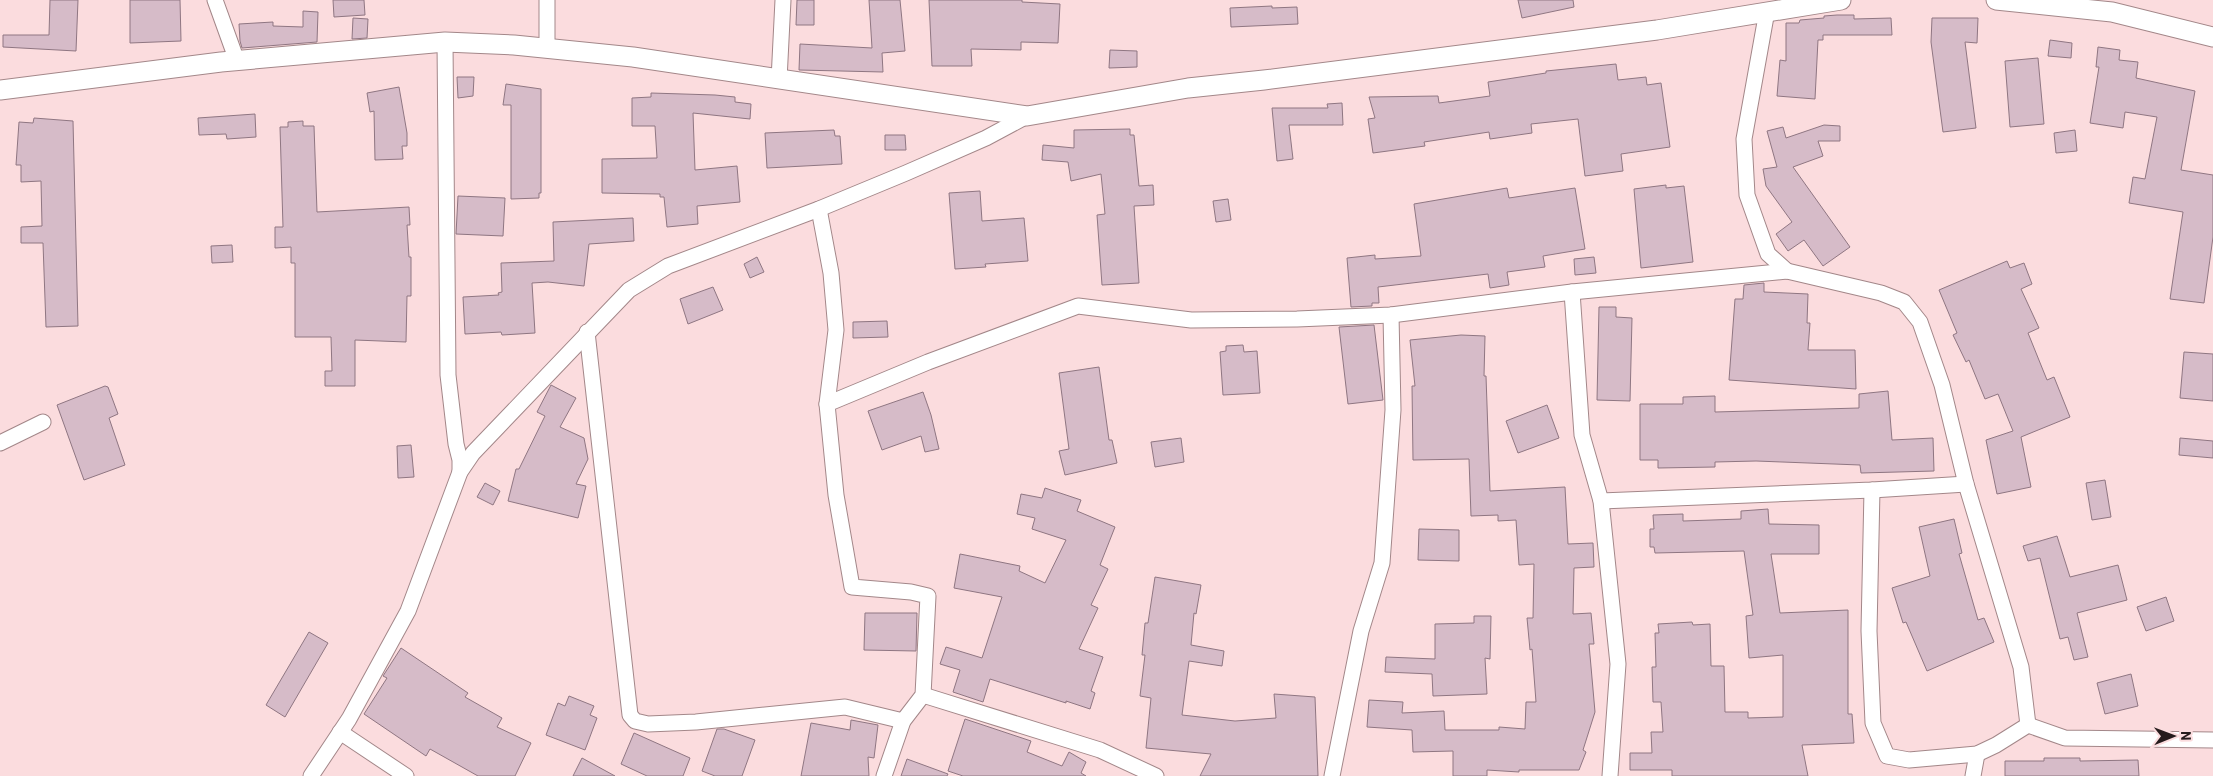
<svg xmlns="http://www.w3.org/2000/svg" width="2213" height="776" viewBox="0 0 2213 776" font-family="Barlow,sans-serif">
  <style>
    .building { fill: #d6bbc8; stroke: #8f7682 }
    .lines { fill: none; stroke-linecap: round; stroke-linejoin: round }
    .minor-casing { stroke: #a38789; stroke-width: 17 }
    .tertiary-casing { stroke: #a38789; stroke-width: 21 }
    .minor { stroke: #fff; stroke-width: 15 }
    .tertiary { stroke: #fff; stroke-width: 19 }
  </style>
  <rect width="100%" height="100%" fill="#fbdcde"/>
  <g class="building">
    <polygon points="50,0 78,0 76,51 3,47 3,35 49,35"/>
    <polygon points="130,0 180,0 181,41 130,43"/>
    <polygon points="333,0 364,0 365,15 334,17"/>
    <polygon points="797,0 814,0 814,25 796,25"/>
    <polygon points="869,0 900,0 905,51 882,53 883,72 799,70 800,44 872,48"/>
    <polygon points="929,0 1022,0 1022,2 1060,4 1058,43 1021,42 1021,50 971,49 972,66 932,66"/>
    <polygon points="1518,0 1573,0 1574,7 1522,18"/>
    <polygon points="1272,6 1272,8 1297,7 1298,24 1231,27 1230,8"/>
    <polygon points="303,11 318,12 317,42 242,48 240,41 239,24 273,22 273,26 303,27"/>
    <polygon points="1837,15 1854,15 1854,19 1891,18 1892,35 1823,35 1823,40 1818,40 1815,99 1777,96 1780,60 1786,61 1786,23 1799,23 1800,20 1824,18 1824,16"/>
    <polygon points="353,18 368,19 367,38 352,39"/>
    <polygon points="1932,18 1978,18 1977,43 1965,42 1976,128 1943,132 1931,42"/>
    <polygon points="2050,40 2072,43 2071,58 2048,56"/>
    <polygon points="2098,47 2120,50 2119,60 2138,62 2136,78 2195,91 2181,170 2213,175 2213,237 2204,303 2170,299 2183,212 2129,203 2133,177 2145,179 2157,117 2125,112 2123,128 2090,123 2099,67 2096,67"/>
    <polygon points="1110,50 1137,51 1137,67 1109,68"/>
    <polygon points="2038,58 2044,124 2010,127 2005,61"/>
    <polygon points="1616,64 1618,80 1646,77 1647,85 1661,83 1670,147 1621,154 1623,171 1585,176 1578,119 1531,124 1532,133 1490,139 1489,132 1424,142 1425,146 1373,153 1368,119 1375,118 1369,97 1438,96 1439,103 1490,96 1488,82 1546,73 1546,71"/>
    <polygon points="457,77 474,77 473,96 458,98"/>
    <polygon points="506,84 541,89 541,193 539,193 539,198 511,199 511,105 503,105"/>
    <polygon points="399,87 407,133 407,146 402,146 403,159 375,160 374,111 370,112 367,93"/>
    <polygon points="651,93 715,95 735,97 735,102 751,104 750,119 693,113 695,170 737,166 740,202 697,206 698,224 667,227 664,197 660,197 660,194 602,193 602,159 657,158 655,126 632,126 632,98 651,97"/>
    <polygon points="1342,103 1343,125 1289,125 1293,159 1277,161 1272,108 1328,108 1327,104"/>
    <polygon points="255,114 256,137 227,139 226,134 199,135 198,118"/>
    <polygon points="34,118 73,121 78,326 46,327 43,243 21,243 21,227 42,226 41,181 21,182 21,165 16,165 19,122 33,123"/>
    <polygon points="303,121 303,126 314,126 317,212 409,207 410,225 407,225 409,257 411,257 411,296 407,296 406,342 355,340 355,386 325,386 325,371 332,371 331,337 295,337 295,263 291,263 291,247 275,248 275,227 283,227 280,127 288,127 288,122"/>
    <polygon points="1824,125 1840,126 1840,141 1818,141 1823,156 1793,167 1850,247 1823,266 1804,240 1788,251 1776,234 1792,222 1766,186 1763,169 1777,167 1767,131 1783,127 1786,138"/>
    <polygon points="1130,129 1130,135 1134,135 1139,186 1153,185 1154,205 1134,206 1139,283 1102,285 1097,215 1105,214 1101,174 1071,181 1068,162 1042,160 1043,145 1074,148 1074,130"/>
    <polygon points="834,130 835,136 840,136 842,164 767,168 765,133"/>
    <polygon points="2075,130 2077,151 2056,153 2054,133"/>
    <polygon points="885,135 905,135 906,150 885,150"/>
    <polygon points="1666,185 1666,188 1684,186 1693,262 1641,268 1634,189"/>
    <polygon points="1507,188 1509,198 1575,188 1585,249 1543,256 1545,267 1507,272 1509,285 1490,288 1488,274 1378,287 1379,303 1372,303 1372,306 1351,307 1347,258 1375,255 1375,259 1421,256 1414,204"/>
    <polygon points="980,191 982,221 1024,218 1028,261 985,264 986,267 955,269 949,193"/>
    <polygon points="458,196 505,198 503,236 456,234"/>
    <polygon points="1228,199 1231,220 1216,222 1213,201"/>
    <polygon points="633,218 634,241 589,244 584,286 548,282 532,283 535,333 502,335 501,332 465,334 463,297 499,295 498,293 502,292 501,263 554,261 553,222"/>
    <polygon points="232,245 233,262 212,263 211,246"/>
    <polygon points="757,257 764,272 750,278 744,264"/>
    <polygon points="1594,257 1596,273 1575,275 1574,259"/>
    <polygon points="2007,261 2010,268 2024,263 2032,284 2021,289 2039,328 2028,333 2047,380 2054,377 2070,417 2021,437 2031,487 1997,494 1986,440 2013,431 1998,394 1985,399 1969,360 1966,362 1953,335 1957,333 1939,290"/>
    <polygon points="1764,283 1764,292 1808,294 1807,323 1810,323 1808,350 1855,350 1856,389 1729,380 1735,299 1743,299 1744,285"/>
    <polygon points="713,287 723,310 688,324 680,299"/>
    <polygon points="1599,307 1616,307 1616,317 1632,318 1630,401 1597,400"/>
    <polygon points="887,321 888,337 853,338 853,322"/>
    <polygon points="1374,325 1383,400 1348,404 1339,327"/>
    <polygon points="1461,335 1485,336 1484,376 1486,376 1490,491 1565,487 1568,544 1593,543 1594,567 1574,568 1573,614 1591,613 1594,644 1589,644 1595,712 1583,750 1586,752 1579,770 1519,770 1519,772 1487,770 1487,776 1453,776 1453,751 1413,752 1412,730 1367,727 1369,700 1403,702 1402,713 1444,711 1445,730 1499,730 1499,727 1525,729 1526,702 1536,702 1532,649 1530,650 1527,618 1533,618 1534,564 1519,565 1516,520 1498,521 1498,515 1471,516 1469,459 1413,460 1412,386 1415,386 1410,340"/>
    <polygon points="1243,345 1244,352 1257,351 1260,393 1223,395 1220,352 1226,351 1226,346"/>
    <polygon points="2184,352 2213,354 2213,401 2180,398"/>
    <polygon points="1099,367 1109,440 1112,440 1117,463 1065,475 1059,451 1069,449 1059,373"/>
    <polygon points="551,385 576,398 560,427 584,438 588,459 576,484 586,486 578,518 508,501 516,469 519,469 545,416 537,412"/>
    <polygon points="105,386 108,387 118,414 109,418 125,465 84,480 57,405"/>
    <polygon points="1888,391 1892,440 1933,438 1934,471 1861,473 1860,465 1756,461 1715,462 1715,467 1658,468 1658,460 1640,460 1640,404 1683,404 1683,397 1715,396 1715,412 1859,408 1859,394"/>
    <polygon points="923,392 931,415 939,449 925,452 921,436 882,450 868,411"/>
    <polygon points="1547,405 1559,438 1518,453 1506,421"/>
    <polygon points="1181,438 1184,462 1155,467 1151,442"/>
    <polygon points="2180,438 2213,441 2213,458 2179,455"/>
    <polygon points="411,445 414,477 398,478 397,446"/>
    <polygon points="2105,480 2111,517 2092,520 2086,483"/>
    <polygon points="485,483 500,491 493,505 477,497"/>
    <polygon points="1045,488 1081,500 1077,511 1115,527 1100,565 1108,569 1091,605 1098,608 1079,649 1103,657 1091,691 1095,693 1090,709 1066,701 1066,703 990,679 983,702 953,692 960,670 940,664 946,647 982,658 1002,597 954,588 960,554 1020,566 1019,571 1045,583 1066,540 1032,529 1035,518 1017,514 1021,494 1042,498"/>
    <polygon points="1768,509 1769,524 1819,525 1819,554 1771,554 1780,613 1848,610 1848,714 1852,714 1854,743 1802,745 1808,776 1672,776 1672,770 1630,770 1630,753 1652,753 1651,732 1663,732 1661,702 1653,702 1652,667 1656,667 1655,633 1659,633 1658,624 1692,622 1693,625 1710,624 1711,666 1724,666 1725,712 1748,712 1748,718 1783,717 1783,655 1749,658 1746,616 1753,615 1744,551 1655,553 1654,547 1650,547 1650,529 1654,529 1653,515 1683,514 1683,521 1741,519 1741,511"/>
    <polygon points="1954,519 1962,553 1959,554 1978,620 1984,618 1994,642 1927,671 1906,622 1903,623 1892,588 1930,576 1919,527"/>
    <polygon points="1419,529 1459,530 1459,561 1418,560"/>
    <polygon points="2057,536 2070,577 2118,565 2127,600 2077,613 2088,657 2074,660 2068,637 2060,639 2040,558 2028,561 2023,546"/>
    <polygon points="1155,577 1201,585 1196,614 1194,613 1191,645 1224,651 1222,666 1189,661 1182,715 1235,721 1276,718 1274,694 1315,697 1318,776 1200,776 1211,754 1146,748 1151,698 1140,696 1145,655 1142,655 1145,623 1148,623"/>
    <polygon points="2166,597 2174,621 2146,631 2137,607"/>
    <polygon points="865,613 917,613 916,651 864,650"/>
    <polygon points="1474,616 1491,616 1490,659 1485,658 1487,694 1433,696 1432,674 1385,672 1386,657 1435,659 1435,624 1474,623"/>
    <polygon points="309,632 328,643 285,717 266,705"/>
    <polygon points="401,648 468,693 465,697 502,718 497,727 531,743 515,776 478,776 430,749 426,756 364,714 387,678 383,676"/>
    <polygon points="2131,674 2138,706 2105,714 2097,683"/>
    <polygon points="569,696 594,706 590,715 597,718 585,750 546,735 558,703 565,706"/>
    <polygon points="965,719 1031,741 1027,752 1062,766 1069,752 1086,762 1081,773 1086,776 963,776 948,771"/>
    <polygon points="851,720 878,725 874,758 868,757 869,776 801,776 811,723 850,730"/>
    <polygon points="717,729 724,729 755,740 742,776 715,776 702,771"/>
    <polygon points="634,733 690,758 683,776 647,776 621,764"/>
    <polygon points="582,758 615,776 573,776"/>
    <polygon points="2044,758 2080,758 2080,761 2138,760 2139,776 2005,776 2005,761 2044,761"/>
    <polygon points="907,759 948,774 947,776 901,776"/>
  </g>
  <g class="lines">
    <defs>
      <g id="minor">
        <polyline points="215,0 237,61"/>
        <polyline points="1767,11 1744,139 1747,195 1768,254 1787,271"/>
        <polyline points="445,42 448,375 456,444 460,460 460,472"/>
        <polyline points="547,49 547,0"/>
        <polyline points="779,80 783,0"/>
        <polyline points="819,209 831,273 836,330 827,404 836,495 852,587 911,592 928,596 923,695 903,721 884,776"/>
        <polyline points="1572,292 1582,435 1601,501 1618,664 1610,776"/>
        <polyline points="587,332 630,715 635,721 648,724 696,722 845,707 903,721"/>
        <polyline points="827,404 928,362 1078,306 1191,320 1297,319 1391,315 1572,292 1787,271 1881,293 1904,302 1920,322 1942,385 1966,484 2021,667 2028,725"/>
        <polyline points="0,443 43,422"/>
        <polyline points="1872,490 1869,631 1873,723 1887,756 1909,760 1977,754 1996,745 2028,725"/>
        <polyline points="1601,501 1872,490 1966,484"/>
        <polyline points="923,695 1100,750 1156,776"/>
        <polyline points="2028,725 2065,738 2213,740"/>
        <polyline points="340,732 406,776"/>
        <polyline points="311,776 349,719 408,611 460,472 473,453 629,290 668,266 819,209 906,173 986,138 1027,116"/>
        <polyline points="1332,776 1361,631 1382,563 1393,410 1391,315"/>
        <polyline points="1973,776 1977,754"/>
      </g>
      <g id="tertiary">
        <polyline points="1996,0 2112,12 2213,37"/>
        <polyline points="0,90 221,62 445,42 514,45 633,57 1027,116 1188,88 1264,80 1657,30 1841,0"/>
      </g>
    </defs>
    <use href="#minor" class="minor-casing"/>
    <use href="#tertiary" class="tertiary-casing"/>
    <use href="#minor" class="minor"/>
    <use href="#tertiary" class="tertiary"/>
  </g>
  <g transform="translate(2173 736) rotate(89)" stroke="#fbdcde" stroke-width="4" paint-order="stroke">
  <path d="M0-4L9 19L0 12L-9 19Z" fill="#261b1c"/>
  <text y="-8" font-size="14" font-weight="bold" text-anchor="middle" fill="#261b1c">N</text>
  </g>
</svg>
